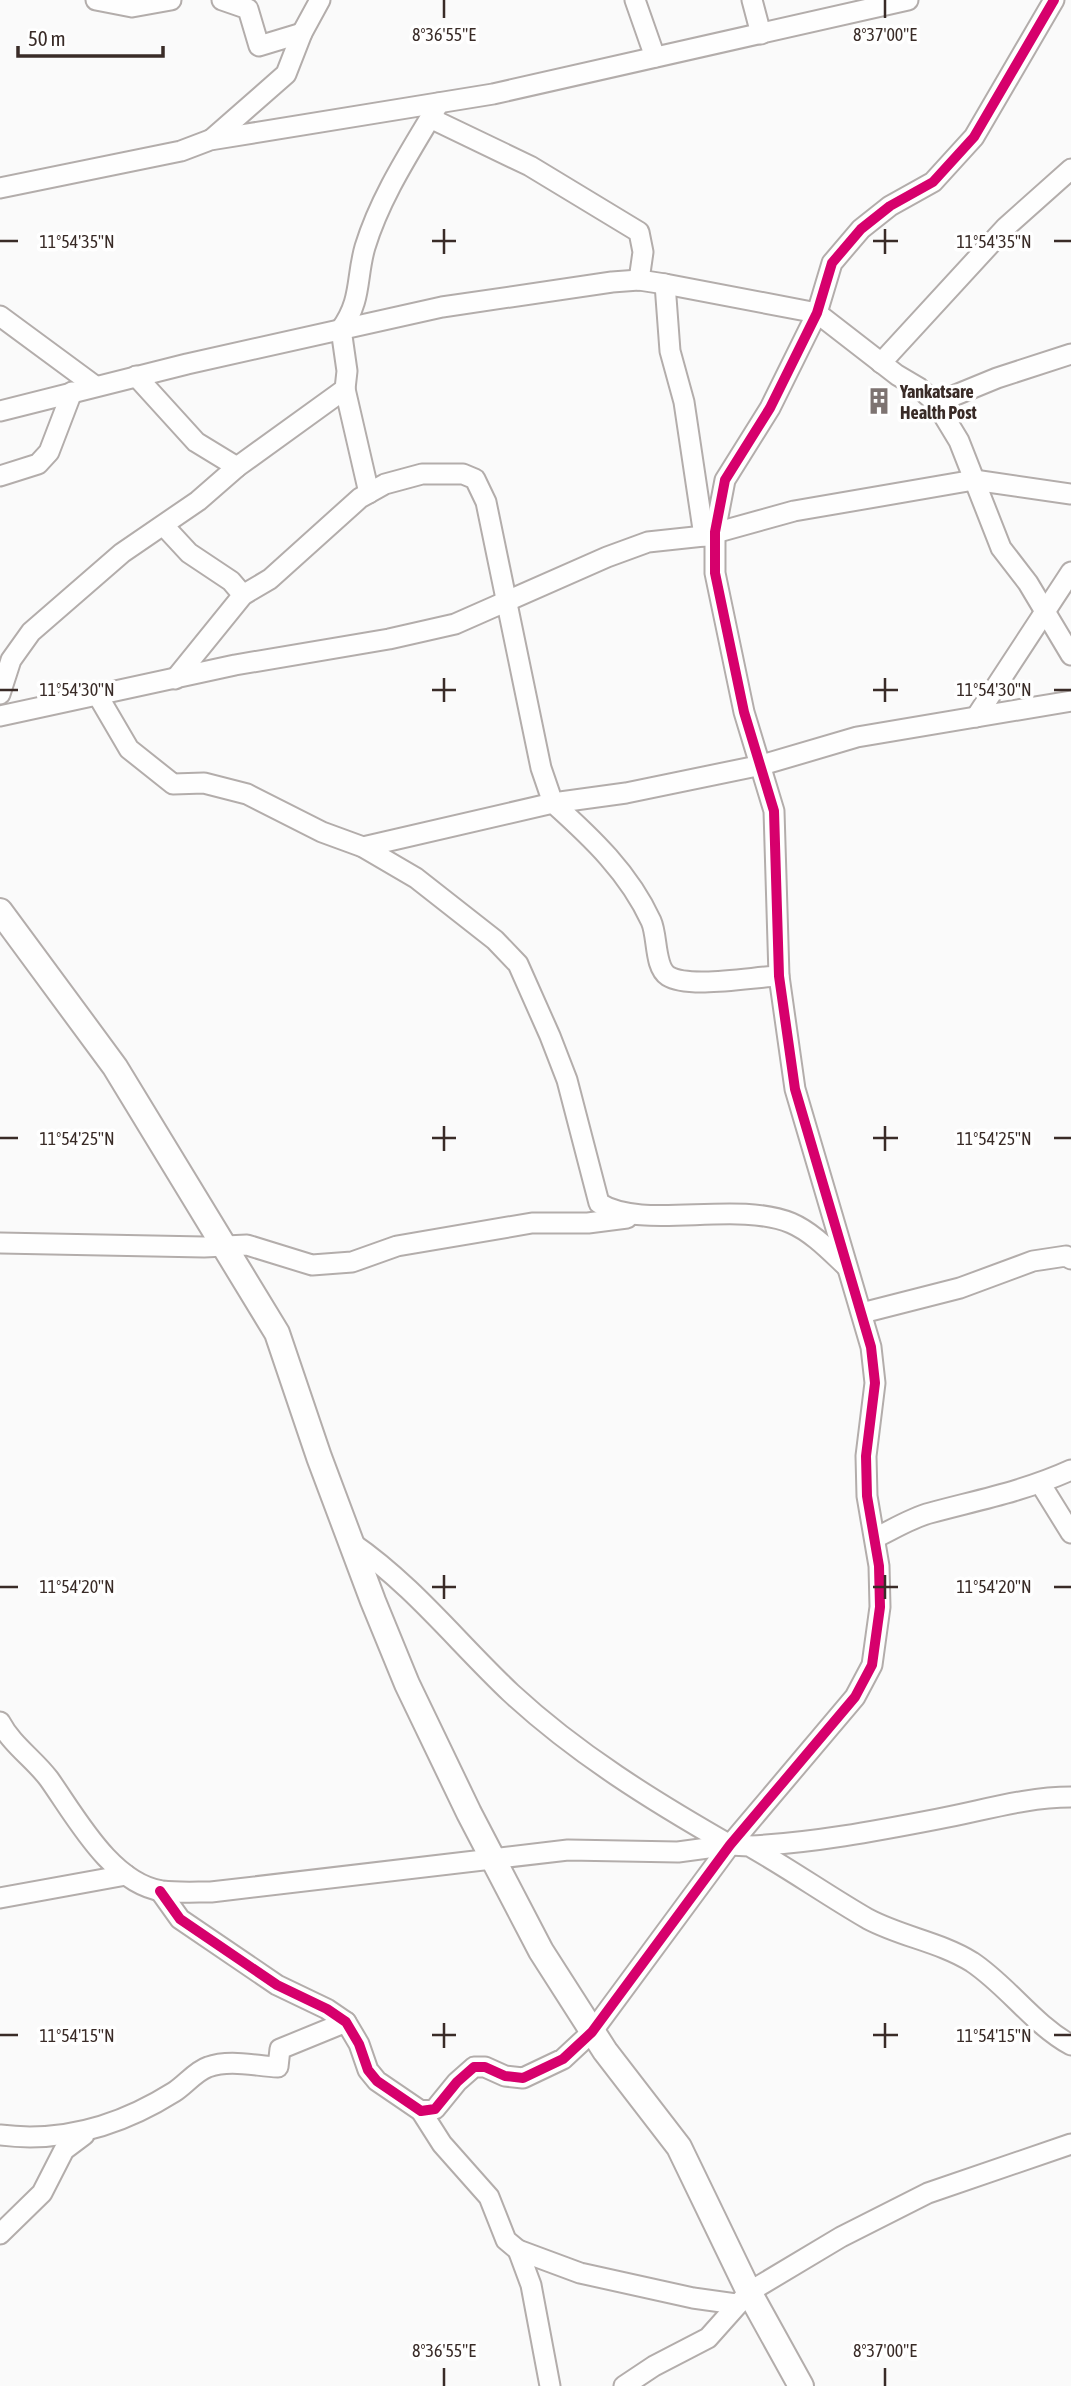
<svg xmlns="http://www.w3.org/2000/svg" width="1071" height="2386" viewBox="0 0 1071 2386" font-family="'Asap Condensed',sans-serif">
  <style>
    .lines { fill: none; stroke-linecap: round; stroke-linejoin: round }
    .minor-casing { stroke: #b3adab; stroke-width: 23 }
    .tertiary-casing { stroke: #b3adab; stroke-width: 28 }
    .minor { stroke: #fefefe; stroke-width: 19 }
    .tertiary { stroke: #fefefe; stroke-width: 24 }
    .cycleway-casing { stroke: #fff; stroke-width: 15 }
    .cycleway { stroke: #d6006c; stroke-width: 10 }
    .ticks { fill: none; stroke: #392b27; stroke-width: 2.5 }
    .labels { text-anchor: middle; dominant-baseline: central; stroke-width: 7; stroke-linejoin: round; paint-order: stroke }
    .poi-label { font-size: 18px; font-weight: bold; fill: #392b27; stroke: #fff; text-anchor: start }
    .ticks-label { font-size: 18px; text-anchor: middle; fill: #392b27; stroke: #fff; stroke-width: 7; stroke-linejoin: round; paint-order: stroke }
  </style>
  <rect width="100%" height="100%" fill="#fafafa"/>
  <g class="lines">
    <defs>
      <g id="minor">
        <polyline points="96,0 132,7 171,0"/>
        <polyline points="222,0 248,9 259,46 302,33"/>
        <polyline points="635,0 655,57"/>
        <polyline points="752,0 761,34"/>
        <polyline points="430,118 530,166 639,232 643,252 639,280"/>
        <polyline points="212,139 286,74 302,33 320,0"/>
        <polyline points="0,188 181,151 210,140 493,94 908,0"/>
        <polyline points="665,284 670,351 684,402 704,536"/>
        <polyline points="0,316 95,386"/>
        <polyline points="881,363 1006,227 1071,169"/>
        <polyline points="136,376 196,442 237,467"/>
        <polyline points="345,389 369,493"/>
        <polyline points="936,403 997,378 1071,354"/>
        <polyline points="0,411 187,364 442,307 612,282 639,280 665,284 817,313 897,375 919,388 936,403 959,441 1001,548 1028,583 1071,655"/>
        <polyline points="0,476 38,464 49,452 72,392"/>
        <polyline points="164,526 189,553 231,581 243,595"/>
        <polyline points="175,679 243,595 270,579 360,498 385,484 422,474 463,474 475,479 486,502 541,768 553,803 626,793 762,765 857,737 1071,701"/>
        <path d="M0 694 11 660 31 632 122 553 198 501 237 467 345 389 347 371 341 329C362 300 356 278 365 247 381 195 412 149 439 103"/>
        <path d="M98 696 129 749 173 784 204 783 247 794 322 832 363 847 416 878 495 940 518 964 550 1036 567 1080 599 1203C642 1231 735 1200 791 1223 812 1232 830 1251 846 1266"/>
        <polyline points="0,716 235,665 389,639 455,624 607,557 648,542 704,536 794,511 974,480 1071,494"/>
        <polyline points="976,717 1071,572"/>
        <path d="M363 847 553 803C592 838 629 873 651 921 658 936 654 967 668 976 689 989 752 977 779 976"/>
        <polyline points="0,1243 204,1247 247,1245 312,1265 352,1262 397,1246 532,1223 588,1223 627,1218"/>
        <polyline points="862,1313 960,1288 1033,1261 1066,1256 1071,1259"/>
        <polyline points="1040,1483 1071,1533"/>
        <path d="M875 1538C892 1530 911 1518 930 1513 978 1500 1025 1491 1071 1470"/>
        <path d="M352 1543C413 1585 458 1643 511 1693 577 1754 653 1801 730 1845"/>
        <path d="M0 1722C12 1745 34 1759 49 1779 76 1817 111 1883 162 1891 178 1893 195 1892 211 1892L568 1850 678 1852 730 1845 749 1846C790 1869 828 1896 868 1919 902 1937 940 1942 972 1962 1008 1986 1033 2024 1071 2045"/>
        <path d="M750 1846C812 1843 876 1831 938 1819 982 1811 1025 1797 1071 1797"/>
        <polyline points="160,1891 180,1919 277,1985 327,2009 346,2022 359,2044 368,2070 377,2081 421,2111 435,2109 457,2082 474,2067 485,2067 505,2076 523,2078 563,2059 592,2032 730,1845 855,1697 872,1665 880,1607 879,1566 867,1496 866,1456 875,1383 871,1347 795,1089 779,976 774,811 744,712 715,573 715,532 725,480 770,408 817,313 832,263 861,229 890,206 933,182 974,137 1054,0"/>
        <polyline points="0,1898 126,1875"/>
        <polyline points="421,2111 442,2144 489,2197 506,2240 518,2250 580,2273 693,2298 736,2304"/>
        <path d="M0 2135C63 2143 120 2126 174 2092 185 2085 196 2071 208 2067 230 2059 255 2066 278 2067L280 2049 346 2022"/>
        <polyline points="0,2234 42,2193 64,2150 84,2135"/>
        <polyline points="518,2250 531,2285 550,2386"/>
        <polyline points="624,2386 654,2366 708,2338 749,2292 841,2237 928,2193 1071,2144"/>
      </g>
      <polyline id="tertiary" points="0,911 115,1067 277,1333 319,1457 373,1601 407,1684 469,1813 541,1951 605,2051 679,2147 749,2292 801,2386"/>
    </defs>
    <use href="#minor" class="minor-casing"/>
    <use href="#tertiary" class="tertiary-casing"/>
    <use href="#minor" class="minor"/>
    <use href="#tertiary" class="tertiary"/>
    <defs>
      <polyline id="cycleway" points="160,1891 180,1919 277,1985 327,2009 346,2022 359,2044 368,2070 377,2081 421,2111 435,2109 457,2082 474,2067 485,2067 505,2076 523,2078 563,2059 592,2032 730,1845 855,1697 872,1665 880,1607 879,1566 867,1496 866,1456 875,1383 871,1347 795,1089 779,976 774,811 744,712 715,573 715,532 725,480 770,408 817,313 832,263 861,229 890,206 933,182 974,137 1054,0"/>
    </defs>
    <use href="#cycleway" class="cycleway-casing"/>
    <use href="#cycleway" class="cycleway"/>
  </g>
  <path class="ticks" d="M444 0V18M885 0V18M444 229V254M885 229V254M0 241H18M432 241H456M873 241H898M1054 241H1071M444 678V702M885 678V702M0 690H18M432 690H456M873 690H898M1054 690H1071M444 1126V1151M885 1126V1151M0 1138H18M432 1138H456M873 1138H898M1054 1138H1071M444 1575V1599M885 1575V1599M0 1587H18M432 1587H456M873 1587H898M1054 1587H1071M444 2023V2048M885 2023V2048M0 2035H18M432 2035H456M873 2035H898M1054 2035H1071M444 2368V2386M885 2368V2386"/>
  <defs>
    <symbol id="building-bare" viewBox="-9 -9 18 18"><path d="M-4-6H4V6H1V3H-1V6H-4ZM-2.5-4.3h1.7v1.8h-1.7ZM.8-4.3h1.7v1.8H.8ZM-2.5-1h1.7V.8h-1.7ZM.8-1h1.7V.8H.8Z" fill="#7d7371" stroke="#fff" stroke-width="2.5" paint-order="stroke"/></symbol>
  </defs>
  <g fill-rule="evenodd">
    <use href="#building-bare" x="860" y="382" width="38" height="38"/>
  </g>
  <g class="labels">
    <g class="poi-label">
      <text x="900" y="391">Yankatsare<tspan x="900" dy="21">Health Post</tspan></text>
    </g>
  </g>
  <g class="ticks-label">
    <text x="444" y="41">8°36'55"E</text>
    <text x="885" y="41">8°37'00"E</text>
    <text x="77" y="248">11°54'35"N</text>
    <text x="994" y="248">11°54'35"N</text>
    <text x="77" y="696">11°54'30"N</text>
    <text x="994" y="696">11°54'30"N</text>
    <text x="77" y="1145">11°54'25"N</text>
    <text x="994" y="1145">11°54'25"N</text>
    <text x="77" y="1593">11°54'20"N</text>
    <text x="994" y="1593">11°54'20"N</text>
    <text x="77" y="2042">11°54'15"N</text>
    <text x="994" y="2042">11°54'15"N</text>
    <text x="444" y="2357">8°36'55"E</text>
    <text x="885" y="2357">8°37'00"E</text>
  </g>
  <path d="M18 46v10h145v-10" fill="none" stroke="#392b27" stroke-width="3.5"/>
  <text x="28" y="46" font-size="21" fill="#392b27" stroke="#ffffff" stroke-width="5" paint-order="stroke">50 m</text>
</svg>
